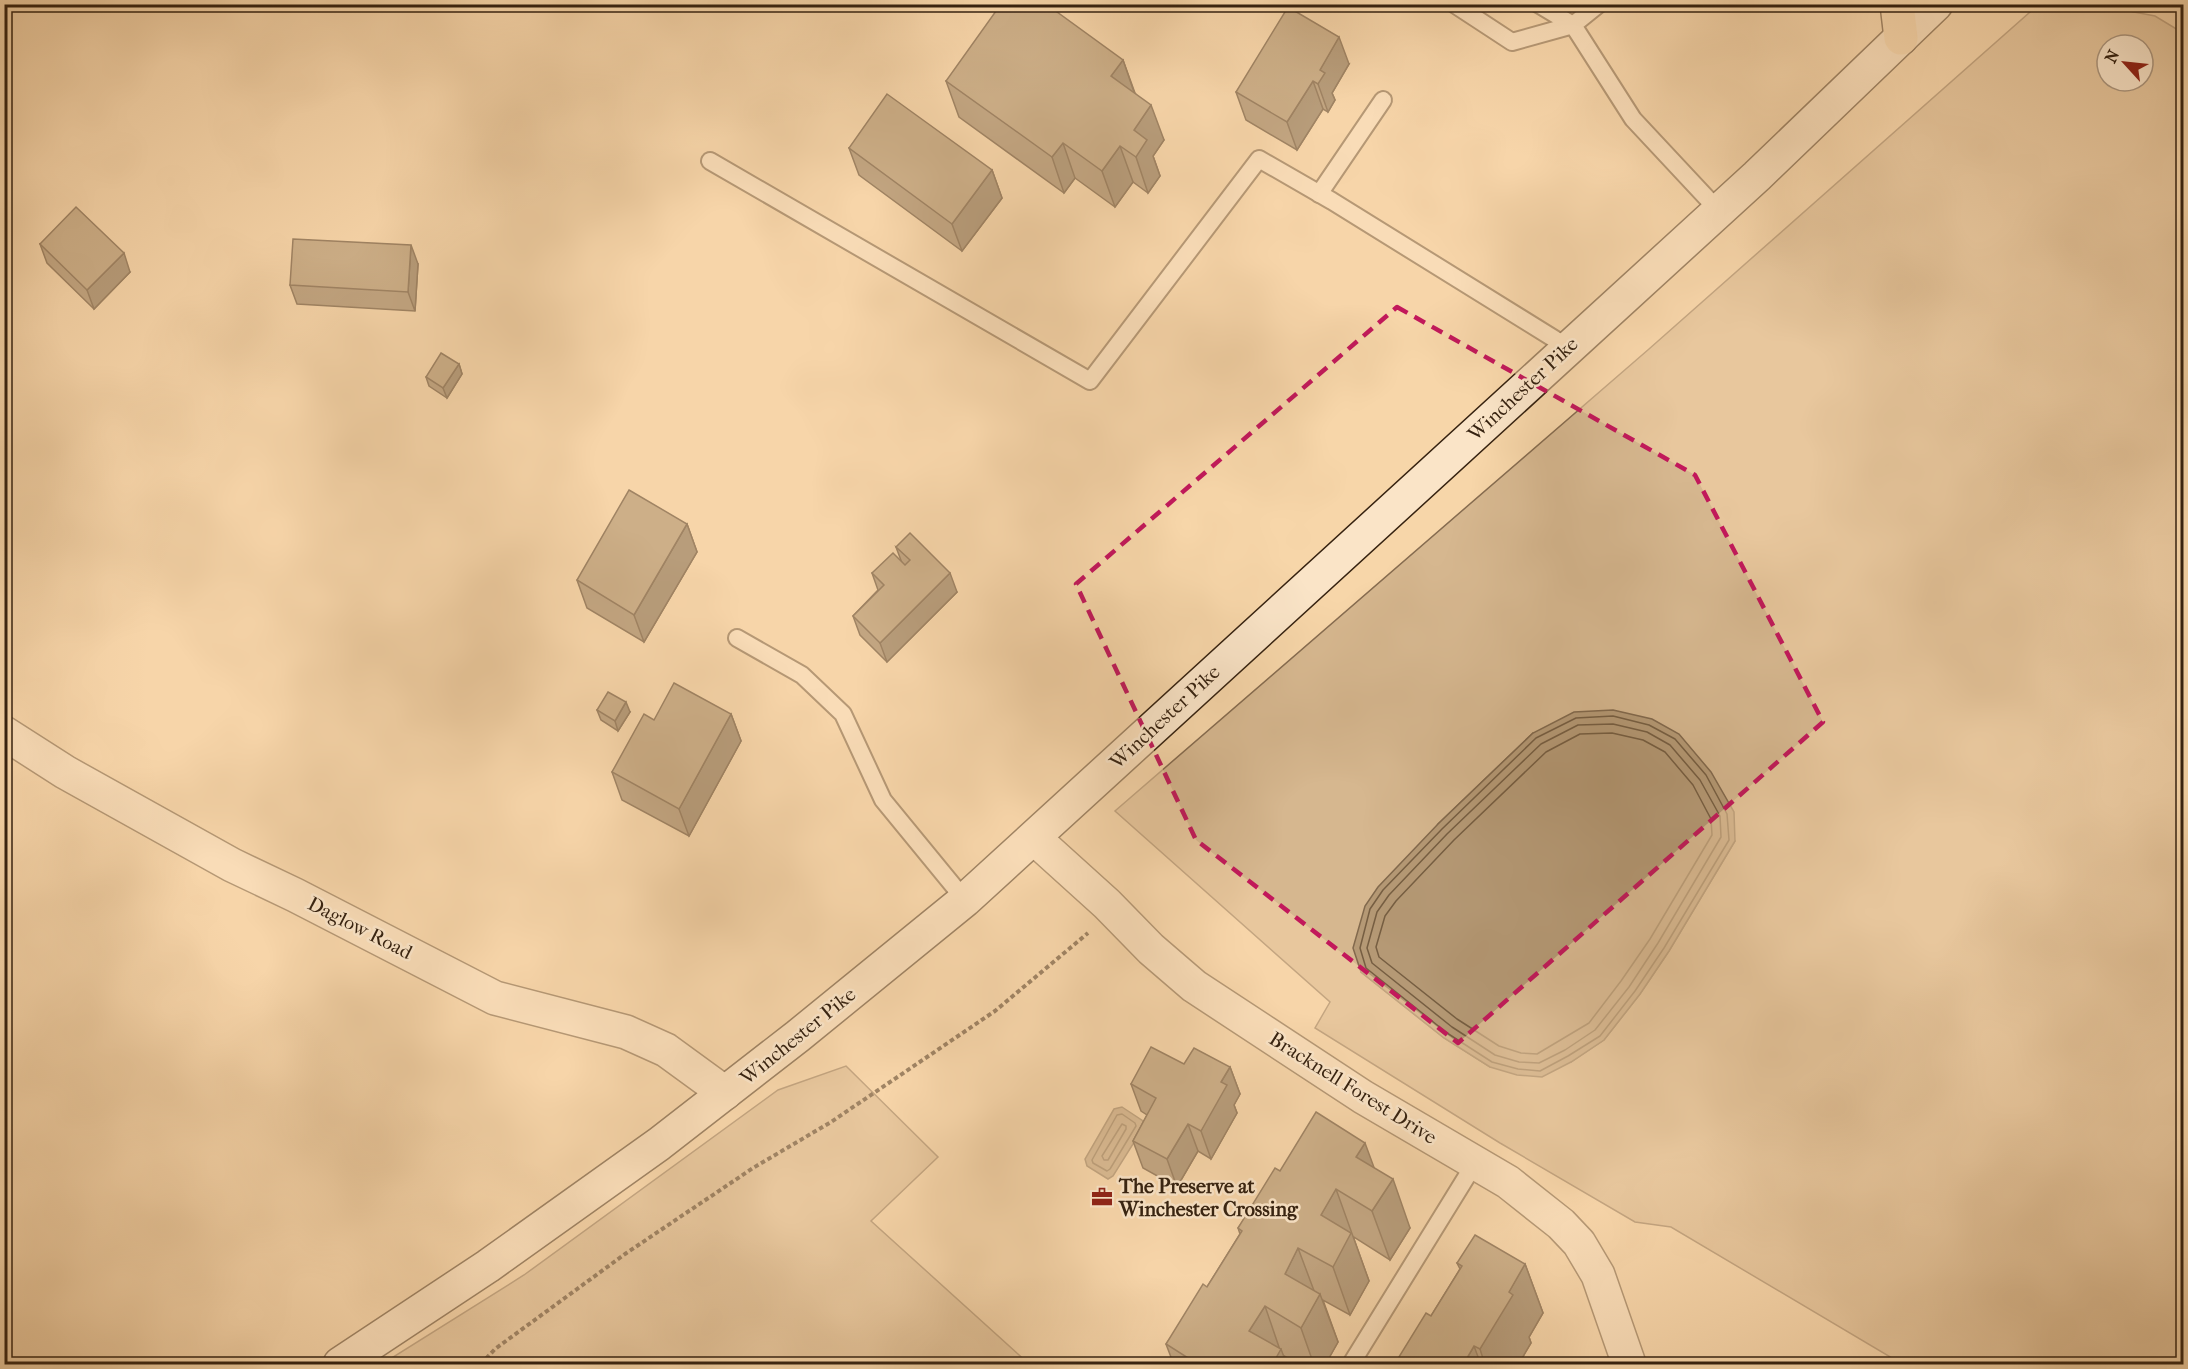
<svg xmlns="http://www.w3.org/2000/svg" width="2188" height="1369" viewBox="0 0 2188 1369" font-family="'IM FELL French Canon',serif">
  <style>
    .green { fill: #d6b78f; stroke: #866c50; stroke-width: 1.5; fill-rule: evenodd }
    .water { fill: #b59975; stroke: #82694d; stroke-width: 1.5 }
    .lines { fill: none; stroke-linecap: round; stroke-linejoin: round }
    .shore { stroke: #765e42; stroke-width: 1.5 }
    .lane-casing { stroke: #664f36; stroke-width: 20 }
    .street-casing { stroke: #664f36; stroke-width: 36 }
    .secondary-casing { stroke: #362210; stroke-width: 36 }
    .primary-casing { stroke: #362210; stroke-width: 36 }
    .path { stroke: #362210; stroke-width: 4; stroke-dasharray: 4.5 3; stroke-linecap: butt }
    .lane { stroke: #fae4c7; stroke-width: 16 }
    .street { stroke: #fae4c7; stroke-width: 33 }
    .secondary { stroke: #fae4c7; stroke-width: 33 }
    .primary { stroke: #f7d6a9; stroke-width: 33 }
    .wall { fill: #846e53; stroke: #362210; stroke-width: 1.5 }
    .shaded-wall { fill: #6c5a43; stroke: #362210; stroke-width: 1.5 }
    .building { fill: #9a8060; stroke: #362210; stroke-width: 1.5 }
    .marked { fill: none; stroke: #c2185b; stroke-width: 4.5; stroke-dasharray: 12 8; stroke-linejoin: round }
    .labels { text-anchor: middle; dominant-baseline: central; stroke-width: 5; stroke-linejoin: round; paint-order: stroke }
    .street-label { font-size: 20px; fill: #362210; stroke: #fae4c7 }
    .poi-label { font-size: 20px; font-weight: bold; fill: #362210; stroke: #fae4c7; text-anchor: start }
  </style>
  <rect width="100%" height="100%" fill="#f7d6a9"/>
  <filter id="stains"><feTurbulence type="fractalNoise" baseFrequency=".00333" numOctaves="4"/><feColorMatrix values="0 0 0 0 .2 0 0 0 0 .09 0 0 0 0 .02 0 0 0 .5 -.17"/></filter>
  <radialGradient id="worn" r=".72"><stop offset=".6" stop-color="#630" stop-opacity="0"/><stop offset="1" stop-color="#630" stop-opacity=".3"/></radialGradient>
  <g class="green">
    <path d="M2038 5H2097L2155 16 2183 33 2184 486 2180 492 2184 494 2183 1364H1902L1671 1227 1635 1222 1500 1143 1315 1028 1330 1002 1115 811 1649 349ZM2107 45H2143V81H2107ZM1533 733 1735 841 1669 951 1640 994 1604 1040 1571 1062 1490 1067 1444 1038 1361 972 1438 824Z"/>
    <polygon points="846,1066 938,1157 871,1221 1029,1364 382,1364 524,1275 778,1090"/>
  </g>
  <g class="water">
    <polygon points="1613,710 1652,719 1679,734 1711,772 1734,812 1735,841 1669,951 1640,994 1604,1040 1571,1062 1542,1077 1517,1075 1490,1067 1444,1038 1361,972 1353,948 1365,906 1378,887 1438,824 1533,733 1574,712"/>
    <polygon points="1122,1107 1143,1121 1143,1128 1113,1176 1108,1179 1087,1166 1085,1159 1114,1109"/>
  </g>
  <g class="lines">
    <g class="shore">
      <polygon points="1613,716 1649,725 1675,739 1706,775 1727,814 1729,840 1664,948 1635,991 1600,1036 1568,1056 1540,1071 1518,1069 1492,1062 1447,1033 1366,968 1360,948 1370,909 1383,890 1442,829 1536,738 1576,718"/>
      <polygon points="1613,724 1647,732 1670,745 1700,780 1720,816 1721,837 1658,943 1629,987 1595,1030 1565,1050 1539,1063 1519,1062 1495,1055 1452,1027 1372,963 1367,948 1377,912 1389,895 1447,834 1541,744 1578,725"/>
      <polygon points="1612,733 1643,740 1665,752 1693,785 1711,819 1712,835 1650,939 1621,981 1589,1023 1537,1054 1521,1053 1499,1046 1457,1019 1379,957 1376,947 1385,916 1396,901 1454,840 1546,752 1580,734"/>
      <polygon points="1122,1114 1135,1123 1136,1126 1110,1169 1107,1171 1093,1163 1092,1160 1117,1115"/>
      <polygon points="1122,1124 1126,1126 1126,1129 1108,1160 1104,1160 1102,1156"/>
    </g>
    <defs>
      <g id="lane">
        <polyline points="1454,4 1512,42 1573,25"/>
        <polyline points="1538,4 1573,25"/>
        <polyline points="1599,4 1573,25 1633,119 1718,210"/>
        <polyline points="710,161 1090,381 1259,159 1332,201 1569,348"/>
        <polyline points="1319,194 1383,100"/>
        <polyline points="737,638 802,675 843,714 883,800 965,900"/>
        <polyline points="1351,1364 1475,1163"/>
      </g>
      <g id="street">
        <polyline points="4,733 65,772 232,865 295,895 495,998 626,1032 666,1050 725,1093"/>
        <polyline points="1034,838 1107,904 1151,949 1194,986 1363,1097 1508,1182 1561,1224 1579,1243 1598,1275 1629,1364"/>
      </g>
      <polyline id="secondary" points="340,1364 488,1266 659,1144 798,1036 965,900 1757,176 1936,4"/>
      <polyline id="primary" points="1897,4 1901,38"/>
    </defs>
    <use href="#lane" class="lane-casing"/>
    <use href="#street" class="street-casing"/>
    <use href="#secondary" class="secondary-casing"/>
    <use href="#primary" class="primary-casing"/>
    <polyline class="path" points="481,1364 495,1349 625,1254 753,1168 831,1122 995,1011 1088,933"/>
    <use href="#lane" class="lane"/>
    <use href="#street" class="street"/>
    <use href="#secondary" class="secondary"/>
    <use href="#primary" class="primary"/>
  </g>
  <g class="wall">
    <polygon points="1123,60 1135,93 1164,140 1153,156 1160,176 1148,193 1133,182 1115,207 1075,178 1064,193 959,117 946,81"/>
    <polygon points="1349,64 1332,93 1335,100 1328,112 1323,109 1297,150 1246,120 1236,92"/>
    <polygon points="849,148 992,170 1002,198 962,251 859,175"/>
    <polygon points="40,244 130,272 94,309 47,263"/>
    <polygon points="418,264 415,311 297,304 290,285"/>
    <polygon points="459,364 462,374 447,398 429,386 426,377"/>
    <polygon points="687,524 697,552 644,642 587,608 577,580"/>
    <polygon points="896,547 957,592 887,662 860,635 853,616 878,590 872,573 902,563"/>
    <polygon points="597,710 630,712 618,731 601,720"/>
    <polygon points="731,714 741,741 689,836 622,800 612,772 654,720"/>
    <polygon points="1184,1064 1230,1067 1240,1094 1234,1105 1237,1113 1211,1159 1198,1151 1177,1187 1143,1168 1133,1141 1147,1115 1141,1111 1131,1084"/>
    <polygon points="1374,1168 1410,1228 1390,1260 1354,1237 1354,1239 1369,1281 1350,1315 1323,1300 1338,1342 1325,1365 1298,1365 1283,1355 1287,1365 1174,1365 1166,1344 1207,1287 1240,1234 1238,1228 1280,1171"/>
    <polygon points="1457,1263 1525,1264 1543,1313 1529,1337 1531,1343 1518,1365 1394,1365 1431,1316 1460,1269"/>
  </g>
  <g class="shaded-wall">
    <polygon points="1339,37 1349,64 1332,93 1335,100 1328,112 1318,84 1320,70"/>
    <polygon points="1123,60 1135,95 1111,76"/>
    <polygon points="1313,81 1323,109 1297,150 1287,122"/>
    <polygon points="1151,105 1164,140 1153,156 1160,176 1148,193 1136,157 1134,130"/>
    <polygon points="1063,143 1075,178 1064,193 1052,157"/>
    <polygon points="1120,146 1133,182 1115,207 1102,171"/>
    <polygon points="992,170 1002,198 962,251 952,224"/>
    <polygon points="411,245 418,264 415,311 408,292"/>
    <polygon points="124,253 130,272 94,309 87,290"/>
    <polygon points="459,364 462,374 447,398 443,388"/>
    <polygon points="687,524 697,552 644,642 634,615"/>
    <polygon points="950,573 957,592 887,662 880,643"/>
    <polygon points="626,702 630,712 618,731 615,721"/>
    <polygon points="731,714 741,741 689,836 679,809"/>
    <polygon points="1230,1067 1240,1094 1234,1105 1237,1113 1211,1159 1201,1131 1221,1082"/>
    <polygon points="1188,1124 1198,1151 1177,1187 1167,1159"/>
    <polygon points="1365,1143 1383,1192 1356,1157"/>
    <polygon points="1393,1179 1410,1228 1390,1260 1372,1211"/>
    <polygon points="1336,1189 1369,1281 1350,1315 1333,1267 1321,1215"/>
    <polygon points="1298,1248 1316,1296 1285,1274"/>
    <polygon points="1525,1264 1543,1313 1529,1337 1531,1343 1518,1365 1485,1365 1480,1349 1509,1292"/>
    <polygon points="1320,1294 1338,1342 1325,1365 1314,1365 1301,1328"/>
    <polygon points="1265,1306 1280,1350 1281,1349 1287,1365 1262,1365 1249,1331"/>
    <polygon points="1474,1346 1481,1365 1463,1365"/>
  </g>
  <g class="building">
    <polygon points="1001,4 1046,4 1123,60 1111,76 1151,105 1134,130 1147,140 1136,157 1120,146 1102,171 1063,143 1052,157 946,81"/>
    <polygon points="1288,7 1339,37 1320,70 1325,73 1318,84 1313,81 1287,122 1236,92"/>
    <polygon points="887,94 992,170 952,224 849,148"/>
    <polygon points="76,207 124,253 87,290 40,244"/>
    <polygon points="293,239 411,245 408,292 290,285"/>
    <polygon points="441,353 459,364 443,388 426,377"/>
    <polygon points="629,490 687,524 634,615 577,580"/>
    <polygon points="910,533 950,573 880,643 853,616 884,585 872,573 893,553 905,565 910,560 896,547"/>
    <polygon points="674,683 731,714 679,809 612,772 644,714 654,720"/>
    <polygon points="608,692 626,702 615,721 597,710"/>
    <polygon points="1151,1047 1184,1064 1194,1048 1230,1067 1221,1082 1227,1085 1201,1131 1188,1124 1167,1159 1133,1141 1156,1098 1131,1084"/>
    <polygon points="1316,1112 1365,1143 1356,1157 1393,1179 1372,1211 1336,1189 1321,1215 1351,1233 1333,1267 1298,1248 1285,1274 1320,1294 1301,1328 1265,1306 1249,1331 1281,1349 1272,1365 1230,1365 1224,1362 1223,1365 1199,1365 1166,1344 1203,1284 1207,1287 1242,1231 1238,1228 1275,1168 1280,1171"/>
    <polygon points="1475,1235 1525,1264 1509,1292 1513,1295 1480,1349 1474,1346 1463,1365 1394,1365 1426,1313 1431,1316 1462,1266 1457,1263"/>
  </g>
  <path d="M0 0H2188V1369H0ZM1397 307 1695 475 1823 722 1458 1043 1196 840 1076 584Z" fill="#f7d6a9" fill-opacity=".55" fill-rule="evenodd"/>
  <path class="marked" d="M1397 307 1695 475 1823 722 1458 1043 1196 840 1076 584Z"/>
  <defs>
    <symbol id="office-bare" viewBox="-9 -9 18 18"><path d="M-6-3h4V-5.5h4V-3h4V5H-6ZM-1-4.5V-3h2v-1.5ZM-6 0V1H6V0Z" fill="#8f2418" stroke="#fae4c7" stroke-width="2.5" paint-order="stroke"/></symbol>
  </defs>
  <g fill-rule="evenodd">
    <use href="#office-bare" x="1087" y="1182" width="30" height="30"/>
  </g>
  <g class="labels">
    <g class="street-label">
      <text transform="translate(1523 389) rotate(-43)">Winchester Pike</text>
      <text transform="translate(1165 717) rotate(-43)">Winchester Pike</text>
      <text transform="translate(360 928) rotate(27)">Daglow Road</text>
      <text transform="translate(798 1036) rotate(-39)">Winchester Pike</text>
      <text transform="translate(1353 1088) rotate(32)">Bracknell Forest Drive</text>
    </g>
    <g class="poi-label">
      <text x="1119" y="1186">The Preserve at<tspan x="1119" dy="23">Winchester Crossing</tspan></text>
    </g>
  </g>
  <rect width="2188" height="1369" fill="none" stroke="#f7d6a9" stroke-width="24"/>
  <rect x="6" y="6" width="2176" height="1357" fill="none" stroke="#362210" stroke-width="3"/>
  <rect x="12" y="12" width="2164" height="1345" fill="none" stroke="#362210" stroke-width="1.5"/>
  <g transform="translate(2125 63) rotate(297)"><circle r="28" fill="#fae4c7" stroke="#ac967e" stroke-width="1.5"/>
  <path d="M0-4.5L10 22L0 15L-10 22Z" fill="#8f2418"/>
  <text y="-9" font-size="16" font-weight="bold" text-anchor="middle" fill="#362210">N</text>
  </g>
  <rect width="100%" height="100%" filter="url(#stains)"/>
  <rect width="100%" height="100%" fill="url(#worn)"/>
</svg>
